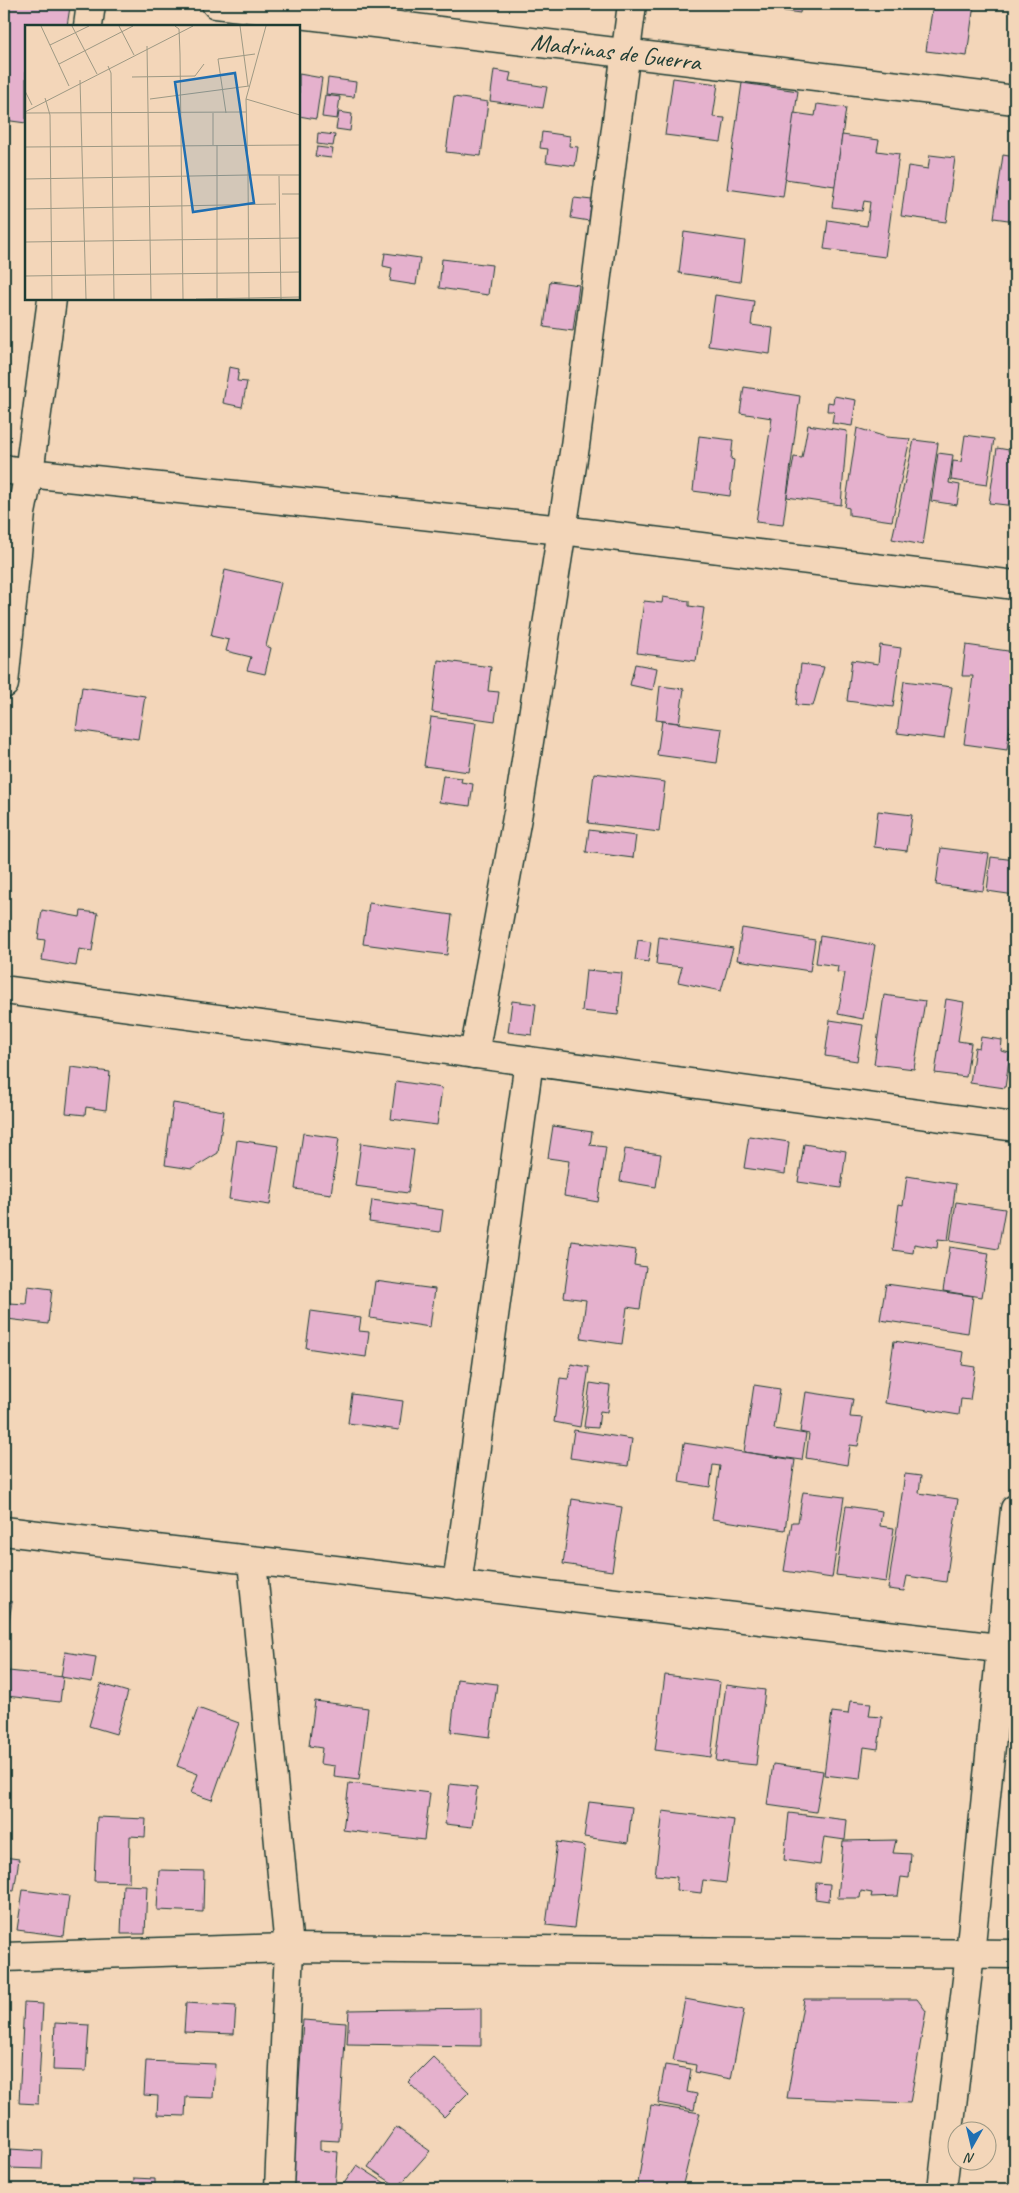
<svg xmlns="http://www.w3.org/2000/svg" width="1019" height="2193" viewBox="0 0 1019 2193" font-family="Caveat,sans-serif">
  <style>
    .building { fill: #e5b1cd; stroke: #1f3d34 }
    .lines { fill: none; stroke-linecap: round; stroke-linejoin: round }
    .street-casing { stroke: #1f3d34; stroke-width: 31 }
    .street { stroke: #f3d6b9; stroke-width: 28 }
    .labels { text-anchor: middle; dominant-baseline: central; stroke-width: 4; stroke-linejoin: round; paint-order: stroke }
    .street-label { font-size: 25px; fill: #1f3d34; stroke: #f3d6b9 }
    .inset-road { fill: none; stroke: #9e9984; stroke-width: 1 }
    .view { fill: #1f6fb2; fill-opacity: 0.15; stroke: #1f6fb2; stroke-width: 2.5 }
    .inset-edge { fill: none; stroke: #1f3d34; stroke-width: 2.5 }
  </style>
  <rect width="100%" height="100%" fill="#f3d6b9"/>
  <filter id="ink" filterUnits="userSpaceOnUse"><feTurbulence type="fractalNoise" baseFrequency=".02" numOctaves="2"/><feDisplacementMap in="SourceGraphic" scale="10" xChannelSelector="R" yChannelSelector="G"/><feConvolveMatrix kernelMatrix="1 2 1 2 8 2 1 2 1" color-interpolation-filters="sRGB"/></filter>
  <g filter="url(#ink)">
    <g class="building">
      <polygon points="4,4 45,4 70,7 67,26 26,26 26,123 4,120"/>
      <polygon points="764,4 801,4 800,13 763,8"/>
      <polygon points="933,4 974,4 967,56 926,51"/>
      <polygon points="494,70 511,73 509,81 547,87 543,108 490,101"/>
      <polygon points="299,74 322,78 316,119 299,116"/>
      <polygon points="328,78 356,82 354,97 326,94"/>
      <polygon points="673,78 718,84 713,117 725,118 721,142 665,135"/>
      <polygon points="742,83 798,91 783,197 727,189"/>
      <polygon points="325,95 340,97 337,119 322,117"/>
      <polygon points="454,97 488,102 481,156 446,152"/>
      <polygon points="817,104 846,108 835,186 785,179 794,113 815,116"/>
      <polygon points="339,112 352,114 350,131 336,129"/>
      <polygon points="542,132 570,136 569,146 578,147 575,166 546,162 548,149 540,148"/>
      <polygon points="318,133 335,135 333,146 317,144"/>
      <polygon points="842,135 879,140 877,151 899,154 885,257 824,249 828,220 867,226 870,202 864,201 862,211 832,207"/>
      <polygon points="317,147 333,149 331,158 315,156"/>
      <polygon points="930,155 955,158 946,222 901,216 908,166 928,169"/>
      <polygon points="1003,155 1015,157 1015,221 994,218"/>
      <polygon points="574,198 592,200 589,221 571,218"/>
      <polygon points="4,221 8,221 4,252"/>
      <polygon points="684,232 745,241 740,282 679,273"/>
      <polygon points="385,253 420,258 416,285 390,281 392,268 383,266"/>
      <polygon points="442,259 492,265 488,295 439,288"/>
      <polygon points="550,281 579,285 573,331 544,327"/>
      <polygon points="715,295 754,301 751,325 773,328 770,354 708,346"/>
      <polygon points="229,367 239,369 237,381 247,382 242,407 223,403"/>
      <polygon points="744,387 800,396 783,525 756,522 772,418 740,413"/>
      <polygon points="834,396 856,400 852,426 832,423 834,411 827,411 828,402 833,403"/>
      <polygon points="808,425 847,431 841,505 787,497 794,457 802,458"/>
      <polygon points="857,428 886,437 910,439 892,521 849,515 849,508 845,507"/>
      <polygon points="965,435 994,439 987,485 951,480 953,461 961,462"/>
      <polygon points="699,436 733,440 731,459 734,460 730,496 693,491"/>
      <polygon points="914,440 938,443 923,545 892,539"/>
      <polygon points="997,448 1015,451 1015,506 989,503"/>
      <polygon points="938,453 953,455 949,483 960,485 957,505 931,501"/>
      <polygon points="225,570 281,583 266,646 271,648 265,674 247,670 251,657 226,651 229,640 211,636"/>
      <polygon points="663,597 689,601 689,606 704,608 696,661 637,653 644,601 662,603"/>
      <polygon points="880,645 901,648 893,707 847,701 852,660 878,664"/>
      <polygon points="966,645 1015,652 1015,688 1007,750 964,744 973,676 962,676"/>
      <polygon points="438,660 491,667 488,691 499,692 495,721 432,712"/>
      <polygon points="635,664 657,668 653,690 630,685"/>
      <polygon points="801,664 824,667 813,706 796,705"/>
      <polygon points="904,681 952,687 944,739 897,733"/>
      <polygon points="660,686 684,689 679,723 656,720"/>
      <polygon points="82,687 145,696 138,739 76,730"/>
      <polygon points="431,717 476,723 469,772 424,766"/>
      <polygon points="662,721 722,729 717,763 657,755"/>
      <polygon points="594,773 665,782 659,832 588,823"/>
      <polygon points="443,776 462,778 461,782 473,784 470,806 439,802"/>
      <polygon points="878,811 912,815 907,851 874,847"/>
      <polygon points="589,830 636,836 633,858 586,852"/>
      <polygon points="941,848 989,854 983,891 936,885"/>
      <polygon points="991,857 1015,860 1015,895 987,891"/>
      <polygon points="369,903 452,915 447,955 363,944"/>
      <polygon points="42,910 80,917 81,911 98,913 92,951 79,949 76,966 42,960 45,940 38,939"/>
      <polygon points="742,928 815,940 810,971 737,960"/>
      <polygon points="820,936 875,945 863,1019 838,1014 845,973 837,972 838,966 816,963"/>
      <polygon points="659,937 733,948 721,991 678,982 682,967 656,964"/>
      <polygon points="638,940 651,942 648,962 635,960"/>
      <polygon points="586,970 622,973 618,1015 582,1011"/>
      <polygon points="884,995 925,1001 914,1069 874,1064"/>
      <polygon points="946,999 964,1002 958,1041 971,1043 966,1077 935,1073"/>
      <polygon points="512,1001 536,1004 532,1035 508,1032"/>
      <polygon points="830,1020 863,1025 857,1061 825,1056"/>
      <polygon points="981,1037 1002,1040 1001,1051 1010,1053 1005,1088 970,1083 975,1047 979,1048"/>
      <polygon points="71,1067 110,1072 106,1110 86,1107 85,1115 66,1113"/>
      <polygon points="396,1081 442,1088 437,1125 391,1119"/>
      <polygon points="173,1103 224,1111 218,1153 192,1169 165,1165"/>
      <polygon points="553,1126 592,1132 590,1145 606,1147 598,1202 564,1196 569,1161 548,1158"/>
      <polygon points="303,1133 339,1138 331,1194 295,1189"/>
      <polygon points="749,1136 789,1142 785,1174 744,1168"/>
      <polygon points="237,1140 279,1146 270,1205 229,1199"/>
      <polygon points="361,1143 414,1150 408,1193 355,1186"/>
      <polygon points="804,1144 846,1151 841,1188 798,1182"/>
      <polygon points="625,1149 661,1154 656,1187 620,1181"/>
      <polygon points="907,1176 956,1184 948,1240 938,1239 937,1248 914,1244 913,1253 893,1250 899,1204 903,1205"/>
      <polygon points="372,1200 443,1210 440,1232 369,1222"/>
      <polygon points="956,1202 1005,1209 998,1249 950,1241"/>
      <polygon points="572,1241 636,1250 634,1265 646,1267 640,1309 627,1307 622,1344 581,1338 586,1300 564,1297"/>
      <polygon points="950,1247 989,1253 982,1297 943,1291"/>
      <polygon points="375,1281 435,1289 430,1327 370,1318"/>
      <polygon points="886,1284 973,1296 968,1333 880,1320"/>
      <polygon points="28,1286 52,1289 48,1324 7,1319 9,1303 26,1304"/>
      <polygon points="311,1311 361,1318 359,1331 369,1332 366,1357 306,1348"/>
      <polygon points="894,1341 964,1352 962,1365 975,1367 970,1400 961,1399 959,1415 885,1403"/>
      <polygon points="571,1364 589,1367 580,1427 554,1422 560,1378 568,1379"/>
      <polygon points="590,1383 610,1386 607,1412 600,1411 598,1428 584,1427"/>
      <polygon points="754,1385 780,1389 774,1429 806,1434 802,1460 744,1452"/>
      <polygon points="806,1392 853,1399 850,1417 863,1418 858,1446 850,1445 847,1465 806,1458 809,1434 800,1432"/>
      <polygon points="352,1394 403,1401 399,1430 348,1423"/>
      <polygon points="574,1430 632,1439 628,1466 570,1458"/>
      <polygon points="684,1443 795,1460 785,1530 712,1519 720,1466 713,1465 710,1487 679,1482"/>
      <polygon points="905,1474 921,1476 919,1493 958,1499 946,1582 907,1576 904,1591 888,1589"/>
      <polygon points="803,1492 844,1497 832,1578 784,1571 792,1522 798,1522"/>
      <polygon points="572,1499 622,1507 612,1571 563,1564"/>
      <polygon points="846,1506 882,1511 880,1526 894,1528 886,1582 836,1575"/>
      <polygon points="4,1600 12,1602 4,1652"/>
      <polygon points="65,1652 96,1657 92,1682 61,1677"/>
      <polygon points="9,1671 63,1677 60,1702 6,1696"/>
      <polygon points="665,1675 720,1682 711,1757 655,1750"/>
      <polygon points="457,1679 497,1684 490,1737 451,1732"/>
      <polygon points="101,1684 128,1692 116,1734 89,1726"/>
      <polygon points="726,1685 765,1690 756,1765 716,1761"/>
      <polygon points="315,1701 368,1708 359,1780 334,1777 335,1766 320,1764 322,1748 309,1746"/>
      <polygon points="850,1701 871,1703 869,1716 882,1717 878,1749 864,1747 860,1779 824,1775 832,1712 848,1714"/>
      <polygon points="198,1708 239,1723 212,1800 191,1793 198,1774 177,1766"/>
      <polygon points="773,1764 823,1771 816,1812 767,1805"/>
      <polygon points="349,1783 430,1793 424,1840 343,1830"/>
      <polygon points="450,1784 477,1787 472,1827 445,1824"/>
      <polygon points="589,1802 632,1807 628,1843 584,1837"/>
      <polygon points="663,1811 734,1820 726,1883 703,1880 701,1893 676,1890 677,1877 655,1875"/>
      <polygon points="789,1813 847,1820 845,1840 824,1837 820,1865 784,1860"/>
      <polygon points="97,1817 146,1819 145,1837 130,1836 129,1882 94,1881"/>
      <polygon points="896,1840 893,1853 911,1854 909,1878 901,1877 898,1896 871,1897 872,1893 861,1891 860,1898 838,1898 843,1841"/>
      <polygon points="557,1842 585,1846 574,1928 546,1925"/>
      <polygon points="4,1857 19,1859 14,1891 4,1890"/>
      <polygon points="159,1870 204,1871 203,1912 157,1910"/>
      <polygon points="816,1883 830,1884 829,1901 815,1899"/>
      <polygon points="123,1885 147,1886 145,1934 121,1934"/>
      <polygon points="23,1890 69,1896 64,1936 17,1930"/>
      <polygon points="685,1999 744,2010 731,2079 695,2072 696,2065 673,2061"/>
      <polygon points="804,1999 917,1999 926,2011 910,2103 787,2098"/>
      <polygon points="24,2003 43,2004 38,2104 19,2103"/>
      <polygon points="186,2003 236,2006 234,2034 184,2032"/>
      <polygon points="481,2008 481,2046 347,2044 349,2010"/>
      <polygon points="303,2020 346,2023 339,2141 320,2140 320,2150 338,2152 335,2189 292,2189"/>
      <polygon points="55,2023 89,2025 86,2071 53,2070"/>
      <polygon points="433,2057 469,2092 444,2117 408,2082"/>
      <polygon points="146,2061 215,2064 213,2098 186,2097 185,2116 157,2115 158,2096 144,2095"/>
      <polygon points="665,2065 691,2069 687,2092 697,2094 694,2110 658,2103"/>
      <polygon points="651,2105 700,2113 682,2188 691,2189 637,2189"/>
      <polygon points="396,2127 430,2151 398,2187 368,2167"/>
      <polygon points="9,2149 43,2151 42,2169 8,2168"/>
      <polygon points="357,2165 394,2189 340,2189"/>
      <polygon points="134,2178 155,2179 155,2189 133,2189"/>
      <polygon points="173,2182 194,2183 193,2189 173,2189"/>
    </g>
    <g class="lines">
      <defs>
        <g id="street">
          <polyline points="216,4 1015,100"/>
          <polyline points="88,26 91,4"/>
          <polyline points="52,299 29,473 562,530 1015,585"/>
          <polyline points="4,469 29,473 21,513 4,684"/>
          <polyline points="4,990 1015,1127"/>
          <polyline points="474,1054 518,812 575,446 632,4"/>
          <polyline points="4,1531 1015,1650"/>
          <polyline points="252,1561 289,1948 279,2189"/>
          <polyline points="457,1585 529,1061"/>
          <polyline points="4,1957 289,1948 1015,1954"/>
          <polyline points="942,2189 970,1954 1015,1509"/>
        </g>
      </defs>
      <use href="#street" class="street-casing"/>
      <use href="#street" class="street"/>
    </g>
  </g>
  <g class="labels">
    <g class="street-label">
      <text transform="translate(616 52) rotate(7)">Madrinas de Guerra</text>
    </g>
  </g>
  <g transform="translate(25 25)">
    <rect width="275" height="275" fill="#f3d6b9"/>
    <path class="inset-road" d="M16 1 44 61M47 1 72 49M94 1 109 30M150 1 154 4 155 29 158 274M215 1 223 61M241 1 221 74 223 150H275M25 20 64 1M122 21 126 274M34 39 108 1M83 41 86 48 89 274M107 52 170 51 179 39M55 55 61 274M0 66 7 80M20 73 25 90 27 274M125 74 224 61M221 74 275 90M0 87 168 1M1 88 221 87M188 88V120M201 88 193 34 230 29M192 120V274M0 122 275 120M254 151 256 274M0 154 223 150 224 274M257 169H275M0 184 251 179M0 217 275 213M0 251 275 247M171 274 275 272"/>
    <path class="view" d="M210 48 229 178 168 187 150 57Z"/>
    <rect width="275" height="275" class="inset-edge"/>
  </g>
  <rect width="1019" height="2193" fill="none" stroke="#f3d6b9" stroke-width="20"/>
  <rect x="10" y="10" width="999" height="2173" fill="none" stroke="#1f3d34" stroke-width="2" filter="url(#ink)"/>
  <g transform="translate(972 2146) rotate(188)"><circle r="24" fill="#f3d6b9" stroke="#9e9984"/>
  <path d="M0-4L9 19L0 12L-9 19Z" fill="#1f6fb2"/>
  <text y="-8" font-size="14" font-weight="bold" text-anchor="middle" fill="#1f3d34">N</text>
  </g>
</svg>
